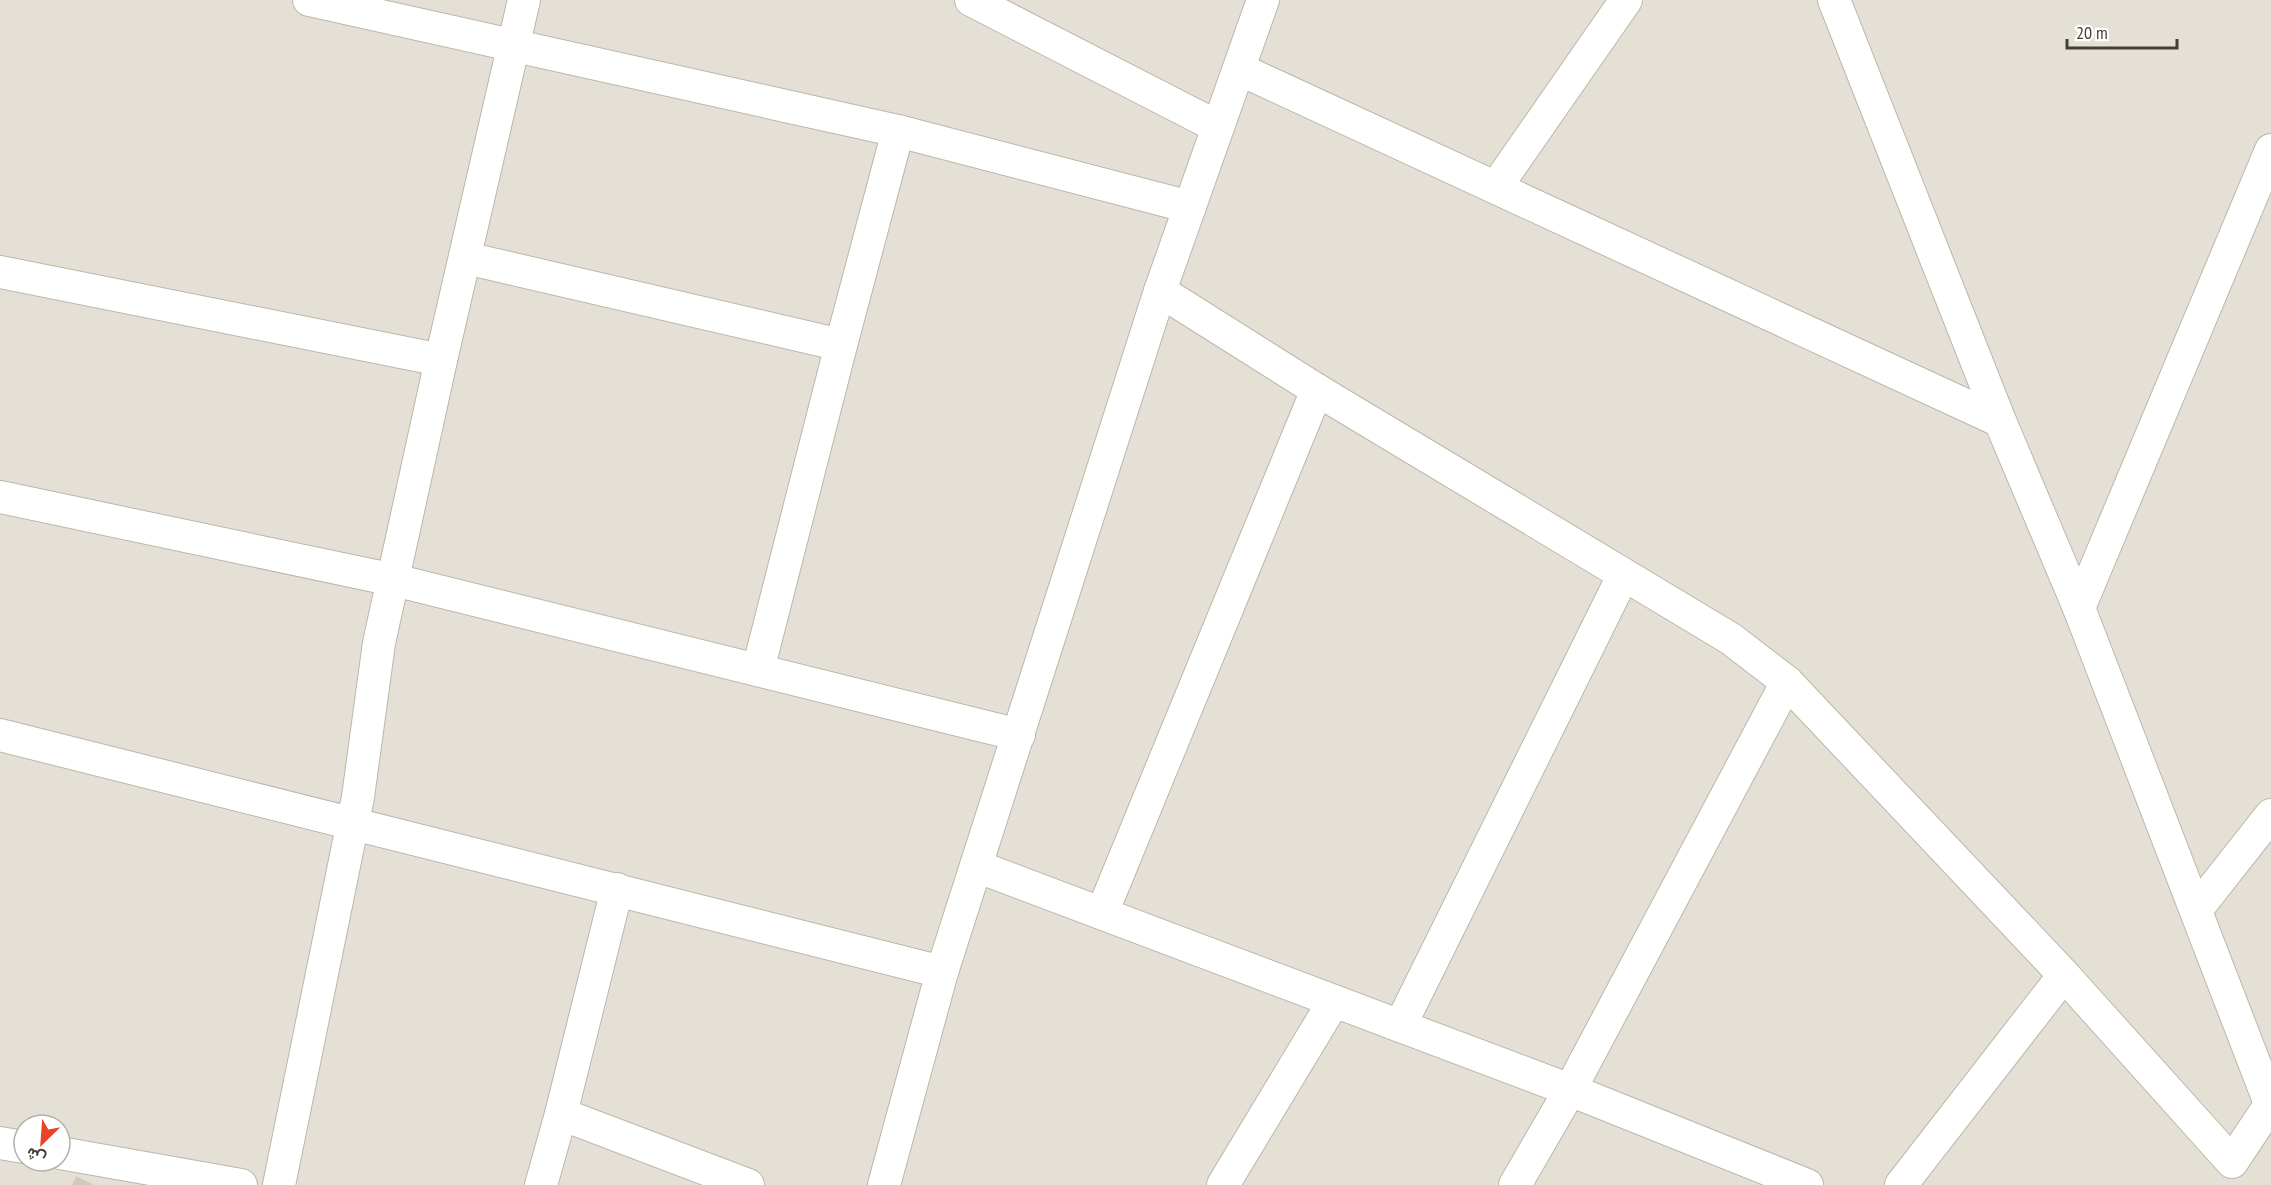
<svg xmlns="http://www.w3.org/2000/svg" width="2271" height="1185" viewBox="0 0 2271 1185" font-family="'PT Sans Narrow',Vazirmatn,sans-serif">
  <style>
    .residential { fill: #e5e0d5; fill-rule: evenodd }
    .building { fill: #d3cabd }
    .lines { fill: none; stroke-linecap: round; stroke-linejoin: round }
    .minor-casing { stroke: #bdb6aa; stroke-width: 34 }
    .minor { stroke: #fff; stroke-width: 32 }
  </style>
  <rect width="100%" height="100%" fill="#f2eee6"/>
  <path class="residential" d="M0 0H2271V1185H0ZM24 1125H60V1161H24Z"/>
  <polygon class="building" points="76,1176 94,1185 72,1185"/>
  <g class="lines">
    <defs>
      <g id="minor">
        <polyline points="309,0 898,131 1190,207"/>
        <polyline points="971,0 1218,127"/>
        <polyline points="1834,0 2000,421 2079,608 2271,1106"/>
        <polyline points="1239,69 2000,421"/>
        <polyline points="1496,187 1626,0"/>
        <polyline points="466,258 841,345"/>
        <polyline points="0,272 441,360"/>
        <polyline points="1160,291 1317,390 1731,639 1787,682 2064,975 2232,1162 2270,1105"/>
        <polyline points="0,497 394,580 1019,735"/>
        <polyline points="2079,608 2271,150"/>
        <polyline points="758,670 841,345 898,131"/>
        <polyline points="0,735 942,972"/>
        <polyline points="976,866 1570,1090 1807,1185"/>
        <polyline points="2196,910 2271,815"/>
        <polyline points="1102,913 1317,390"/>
        <polyline points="1400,1026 1623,576"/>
        <polyline points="561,1114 748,1185"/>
        <polyline points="0,1143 24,1147"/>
        <polyline points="60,1153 241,1185"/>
        <polyline points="279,1185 358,797 379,643 441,360 524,0"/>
        <polyline points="541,1185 561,1114 617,889"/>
        <polyline points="884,1185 942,972 1160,291 1263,0"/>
        <polyline points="1223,1185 1334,1001"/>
        <polyline points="1515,1185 1570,1090 1787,682"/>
        <polyline points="1901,1185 2064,975"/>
      </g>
    </defs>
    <use href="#minor" class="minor-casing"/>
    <use href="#minor" class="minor"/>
  </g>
  <g transform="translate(42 1143) rotate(205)"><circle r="28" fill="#ffffff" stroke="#b4b2af" stroke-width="1.5"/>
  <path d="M0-4.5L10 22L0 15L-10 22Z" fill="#e94426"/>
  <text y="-9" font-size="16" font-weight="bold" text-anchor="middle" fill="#443f36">ش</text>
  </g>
  <path d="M2067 39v9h110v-9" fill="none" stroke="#443f36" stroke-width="3"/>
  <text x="2076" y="39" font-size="18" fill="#443f36" stroke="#ffffff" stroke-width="4.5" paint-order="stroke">20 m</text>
</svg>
